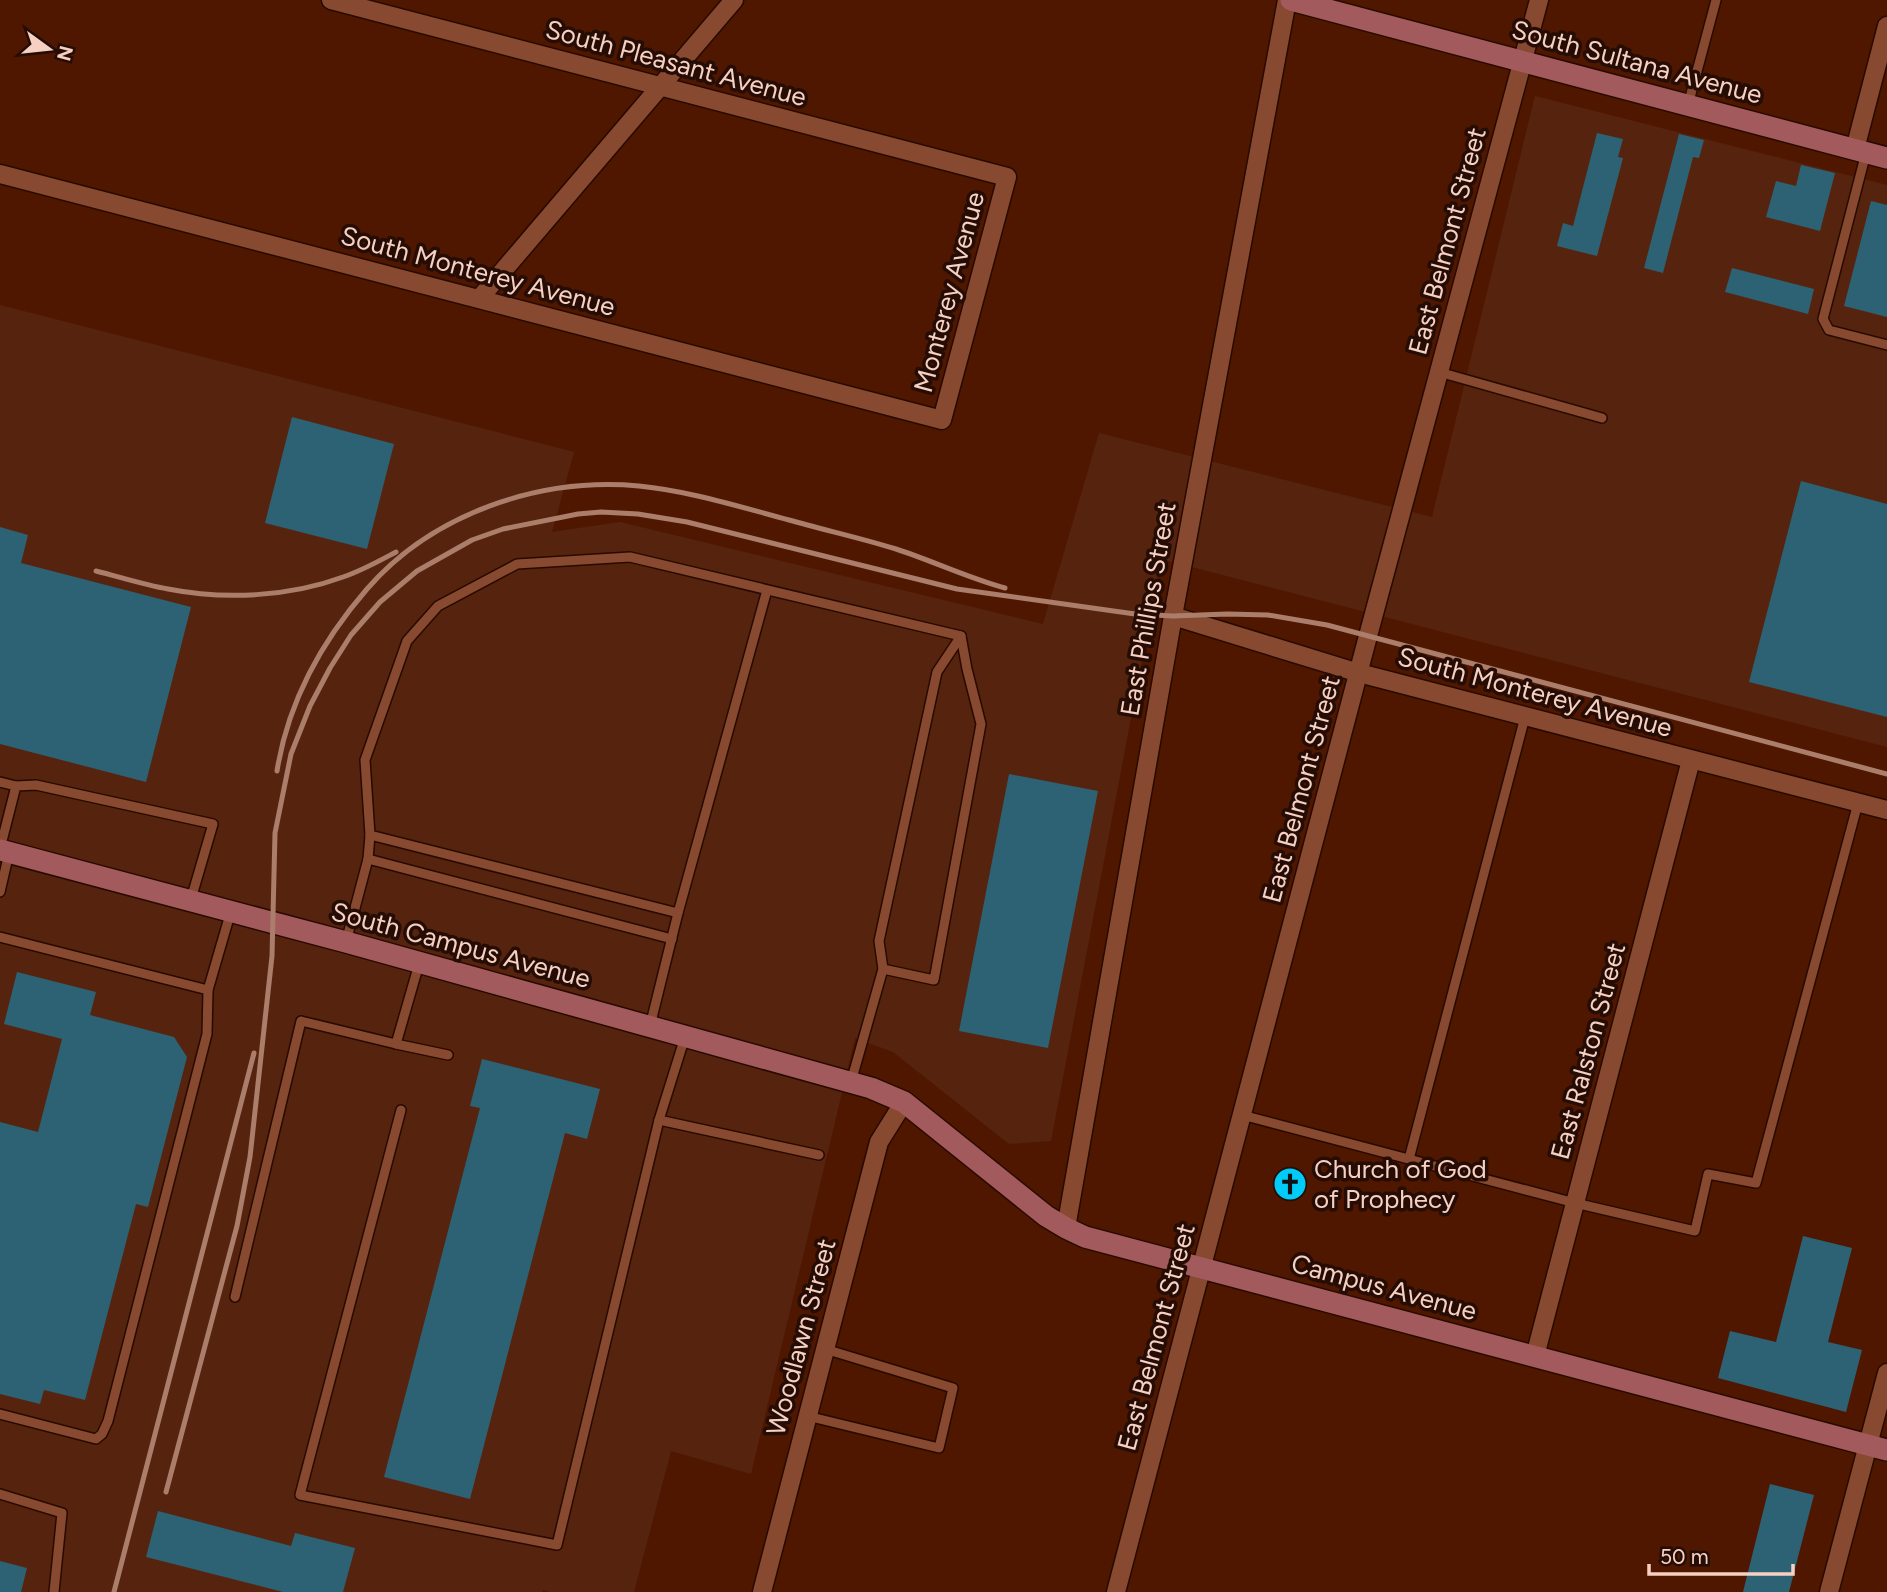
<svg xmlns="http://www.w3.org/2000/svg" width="1887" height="1592" viewBox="0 0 1887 1592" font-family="Figtree,sans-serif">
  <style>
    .built { fill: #56240e }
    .building { fill: #2c6274 }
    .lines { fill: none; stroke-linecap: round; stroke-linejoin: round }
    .lane-casing { stroke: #280a01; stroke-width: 12 }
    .street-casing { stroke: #280a01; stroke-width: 21 }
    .secondary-casing { stroke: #280a01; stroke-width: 24 }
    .lane { stroke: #874930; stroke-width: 9 }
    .street { stroke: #874930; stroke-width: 18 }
    .secondary { stroke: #a35a5c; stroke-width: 21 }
    .rail { stroke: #ab7d6b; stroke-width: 5 }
    .labels { text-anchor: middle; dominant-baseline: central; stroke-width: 7; stroke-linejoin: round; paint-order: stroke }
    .street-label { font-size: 26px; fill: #f6d1c3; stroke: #250c04 }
    .poi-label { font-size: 26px; fill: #f6d1c3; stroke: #250c04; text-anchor: start }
  </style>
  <rect width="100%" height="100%" fill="#501700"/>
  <polygon class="built" points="1535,96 1887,185 1887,747 1161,559 1051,1141 1009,1144 893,1052 855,1038 751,1474 671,1451 634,1592 550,1592 543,1590 542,1592 0,1592 0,305 574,452 552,532 620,522 1043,624 1099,433 1432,517"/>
  <g class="building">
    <polygon points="1597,133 1623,139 1618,157 1623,158 1597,256 1557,246 1563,223 1573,226"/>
    <polygon points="1679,134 1704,140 1699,158 1693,157 1663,273 1644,268"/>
    <polygon points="1801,165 1835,173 1820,231 1766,217 1776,181 1796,186"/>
    <polygon points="1871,201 1887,205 1887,317 1844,306"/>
    <polygon points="1732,268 1814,289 1808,314 1725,292"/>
    <polygon points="292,417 394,444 367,549 265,523"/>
    <polygon points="1801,481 1887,504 1887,717 1749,682"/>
    <polygon points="0,527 28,535 21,563 191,607 146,782 0,744"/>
    <polygon points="1009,774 1098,791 1048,1048 959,1031"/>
    <polygon points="17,972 96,992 90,1015 174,1037 187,1057 148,1207 136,1204 85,1400 44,1390 40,1404 0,1394 0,1122 38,1132 62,1039 4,1024"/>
    <polygon points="482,1059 600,1089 587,1139 565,1133 470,1499 384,1477 480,1108 470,1106"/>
    <polygon points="1803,1236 1852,1248 1828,1342 1862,1350 1846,1412 1718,1378 1730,1331 1776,1342"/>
    <polygon points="1770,1484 1814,1495 1789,1592 1743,1592"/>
    <polygon points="158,1511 291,1546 295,1533 355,1548 343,1592 283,1592 146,1557"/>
    <polygon points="0,1561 27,1568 21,1592 0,1592"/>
  </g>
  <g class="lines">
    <defs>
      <g id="lane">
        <polyline points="1688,105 1716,0"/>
        <polyline points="1866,153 1823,319 1829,330 1887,345"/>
        <polyline points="1439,372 1602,418"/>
        <polyline points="767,590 678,913 370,835 365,760 407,641 438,606 517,564 630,557 961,636 967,669 981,724 934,980 883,969 851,1082"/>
        <polyline points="0,782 16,786"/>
        <polyline points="0,849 16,786 36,785 213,824 191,899"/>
        <polyline points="368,859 370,835"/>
        <polyline points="0,892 9,853"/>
        <polyline points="0,937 208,990"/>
        <polyline points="346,942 368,859 672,939"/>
        <polyline points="419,964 396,1044 448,1055"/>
        <polyline points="883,969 879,941 937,672 961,636"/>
        <polyline points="650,1026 678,913"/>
        <polyline points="685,1037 659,1120 819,1155"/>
        <polyline points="401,1110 300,1495 557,1545 659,1120"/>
        <polyline points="1242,1115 1575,1203 1695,1231 1708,1174 1756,1183 1858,803"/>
        <polyline points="1409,1159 1525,717"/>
        <polyline points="235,1297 301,1021 396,1044"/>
        <polyline points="0,1414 96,1439 102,1434 108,1421 207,1034 208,990 231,911"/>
        <polyline points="807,1416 939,1448 953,1388 825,1349"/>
        <polyline points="0,1494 62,1513 54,1592"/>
      </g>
      <g id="street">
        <polyline points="1855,149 1887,26"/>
        <polyline points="0,174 942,420 1007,177 331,0"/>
        <polyline points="479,299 734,0"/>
        <polyline points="1173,616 1359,673 1887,810"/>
        <polyline points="1066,1228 1173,616 1287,0"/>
        <polyline points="1535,1356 1691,760"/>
        <polyline points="762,1592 879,1142 904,1102"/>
        <polyline points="1116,1592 1368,636 1539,0"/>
        <polyline points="1829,1592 1887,1373"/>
      </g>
      <g id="secondary">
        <polyline points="1291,0 1887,158"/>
        <polyline points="0,850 346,942 871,1088 904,1102 1046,1216 1066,1228 1085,1237 1887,1450"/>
      </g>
    </defs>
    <use href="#lane" class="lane-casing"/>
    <use href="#street" class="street-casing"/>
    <use href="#secondary" class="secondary-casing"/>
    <use href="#lane" class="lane"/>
    <use href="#street" class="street"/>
    <use href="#secondary" class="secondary"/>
    <g class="rail">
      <path d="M96 571C120 577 144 585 168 589 224 600 289 597 343 577 361 571 379 561 396 552"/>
      <path d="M277 771C288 702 321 642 367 589 433 513 540 477 639 486 690 491 740 507 789 520 824 530 861 538 896 549 933 561 968 578 1005 588"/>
      <polyline points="166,1492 237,1226 250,1157 272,956 275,833 291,754 310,706 330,668 351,635 380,602 417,571 472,540 503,529 578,514 601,512 638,514 687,522 957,589 1135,614 1173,616 1227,614 1268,615 1327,625 1887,774"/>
      <polyline points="114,1592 254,1053"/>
    </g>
  </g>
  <defs>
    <symbol id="church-disc" viewBox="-11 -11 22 22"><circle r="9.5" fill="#00cbf9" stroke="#250c04"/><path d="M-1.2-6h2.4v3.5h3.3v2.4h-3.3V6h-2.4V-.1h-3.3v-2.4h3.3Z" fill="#111"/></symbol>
  </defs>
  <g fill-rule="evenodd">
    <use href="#church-disc" x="1271" y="1165" width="38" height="38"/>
  </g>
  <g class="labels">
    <g class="street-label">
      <text transform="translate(1637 62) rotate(15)">South Sultana Avenue</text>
      <text transform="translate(676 63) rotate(15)">South Pleasant Avenue</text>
      <text transform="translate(1447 241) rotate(-75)">East Belmont Street</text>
      <text transform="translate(478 271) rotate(15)">South Monterey Avenue</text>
      <text transform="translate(949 292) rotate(-75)">Monterey Avenue</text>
      <text transform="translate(1148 609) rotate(-80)">East Phillips Street</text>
      <text transform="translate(1535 692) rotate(15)">South Monterey Avenue</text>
      <text transform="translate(1301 789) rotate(-75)">East Belmont Street</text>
      <text transform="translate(461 945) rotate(15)">South Campus Avenue</text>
      <text transform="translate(1588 1051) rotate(-75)">East Ralston Street</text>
      <text transform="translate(1384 1287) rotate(15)">Campus Avenue</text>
      <text transform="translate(801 1337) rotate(-75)">Woodlawn Street</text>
      <text transform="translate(1156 1337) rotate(-75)">East Belmont Street</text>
    </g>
    <g class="poi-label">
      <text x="1314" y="1169">Church of God<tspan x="1314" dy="30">of Prophecy</tspan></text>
    </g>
  </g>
  <g transform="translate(49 49) rotate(105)" stroke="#250c04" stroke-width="5" paint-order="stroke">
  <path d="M0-5L12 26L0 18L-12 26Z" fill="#f6d1c3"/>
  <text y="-10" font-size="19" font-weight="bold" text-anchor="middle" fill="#f6d1c3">N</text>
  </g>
  <path d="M1649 1564v10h144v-10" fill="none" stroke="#f6d1c3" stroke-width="3.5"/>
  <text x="1660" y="1564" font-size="21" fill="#f6d1c3" stroke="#250c04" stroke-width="5" paint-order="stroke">50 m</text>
</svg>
